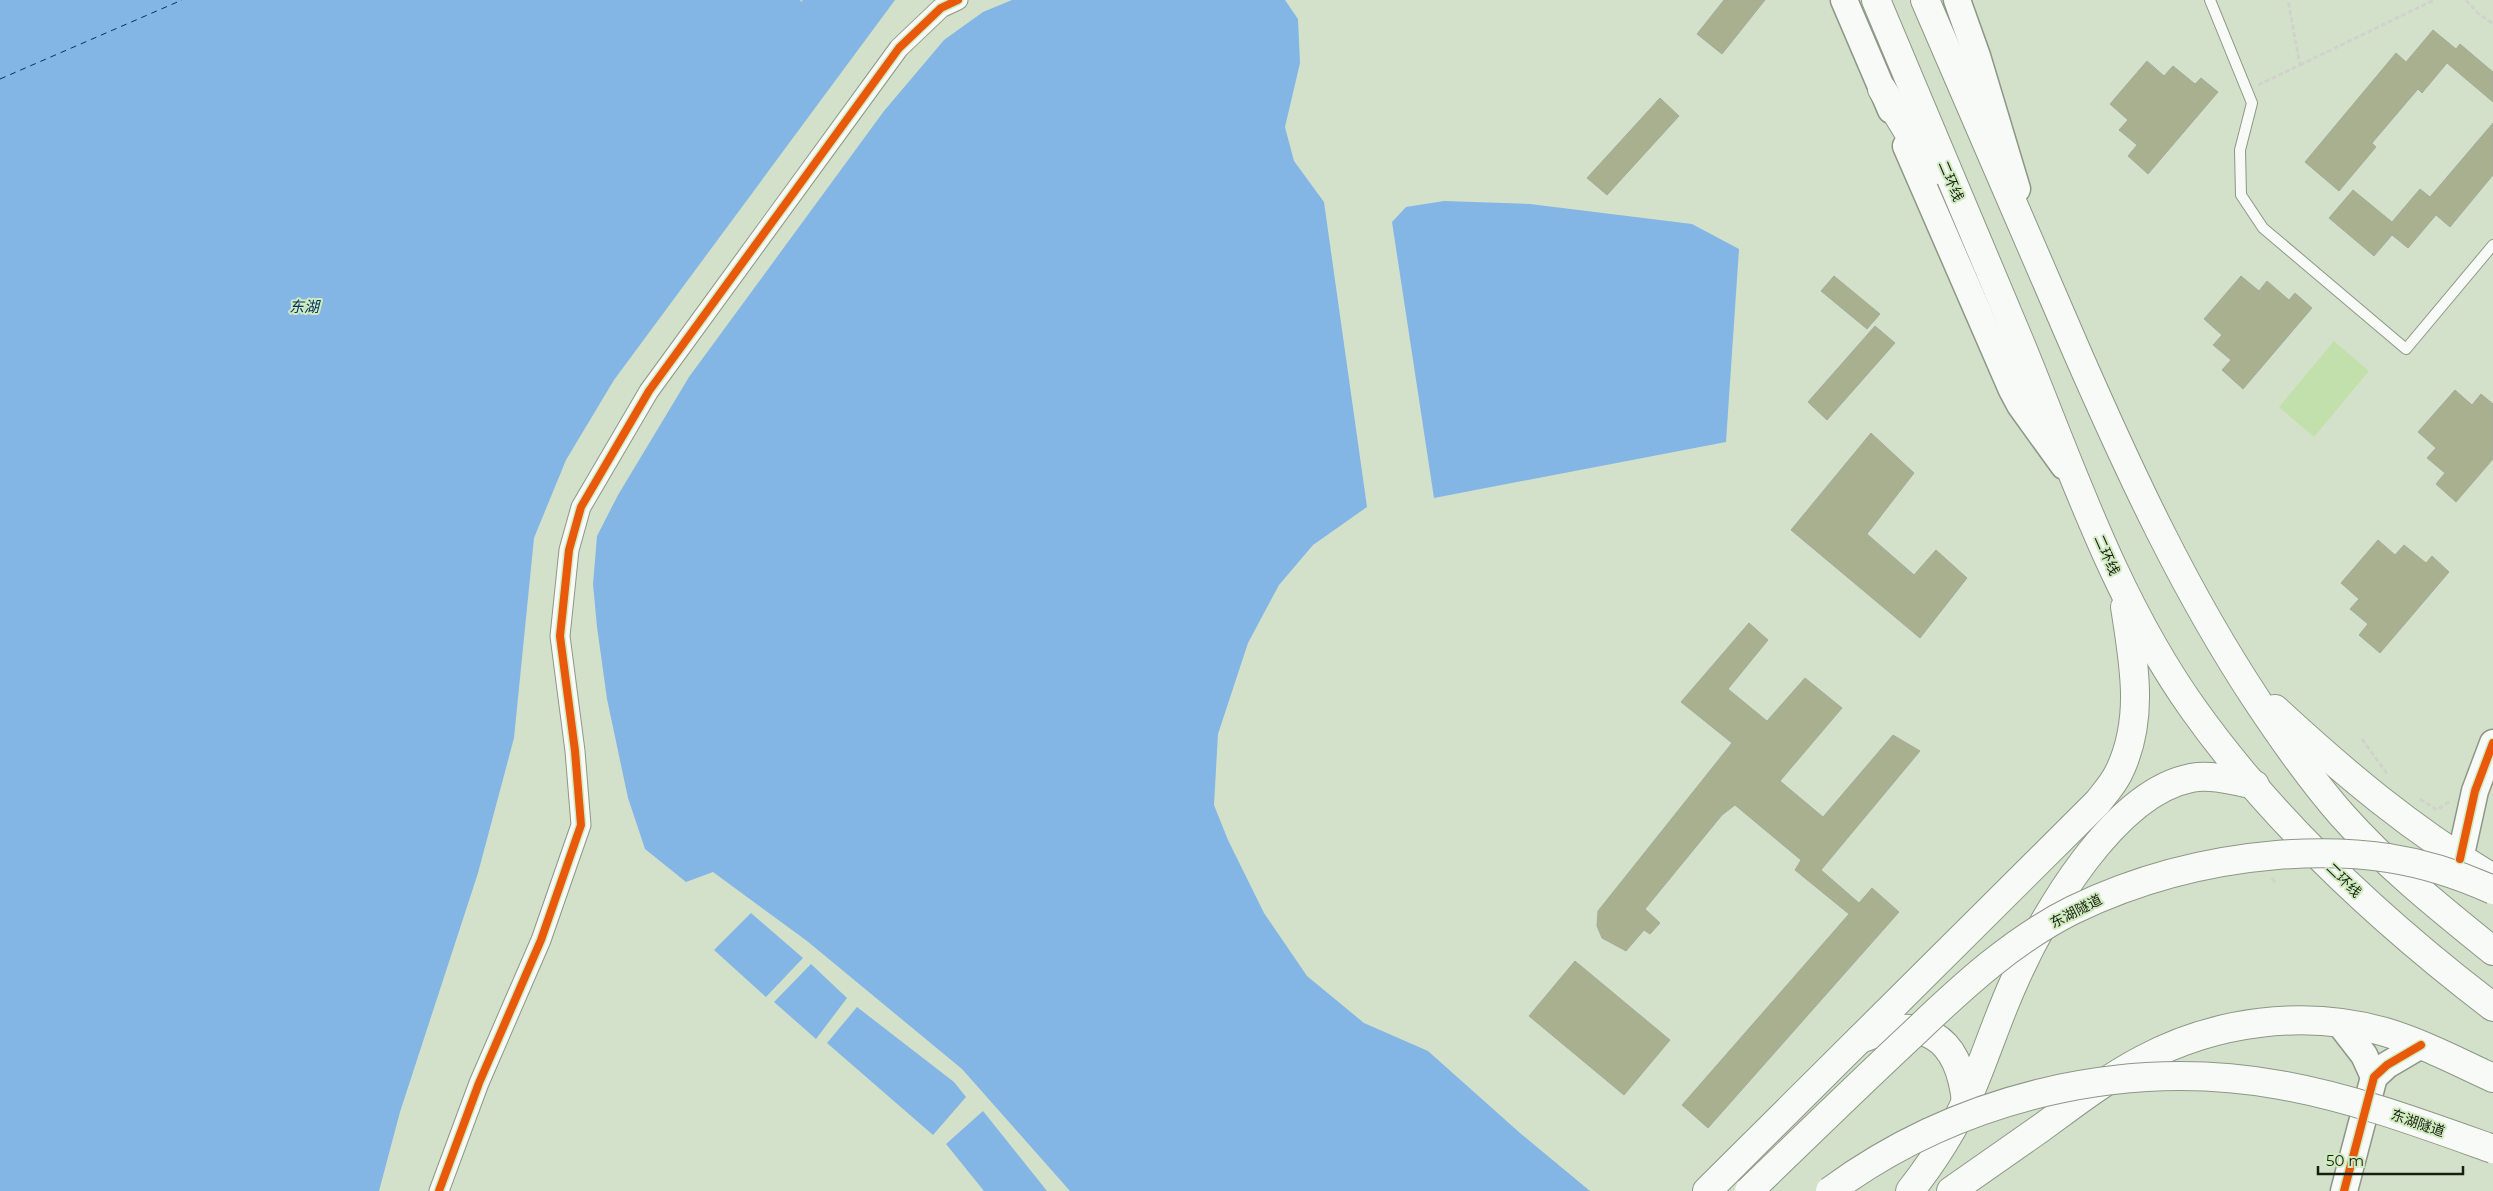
<svg xmlns="http://www.w3.org/2000/svg" width="2493" height="1191" viewBox="0 0 2493 1191" font-family="Montserrat,'Noto Sans SC',sans-serif">
  <style>
    .green { fill: #c2e0ac }
    .water { fill: #84b6e5 }
    .lines { fill: none; stroke-linecap: round; stroke-linejoin: round }
    .ferry { stroke: #023362; stroke-width: 1; stroke-dasharray: 6 5; stroke-linecap: butt }
    .building { fill: #a8b090; stroke: #a5ac9a }
    .lane-casing { stroke: #8c9785; stroke-width: 12 }
    .street-casing { stroke: #8c9785; stroke-width: 21 }
    .secondary-casing { stroke: #8c9785; stroke-width: 29 }
    .highway-casing { stroke: #8c9785; stroke-width: 30 }
    .path { stroke: #cfd3cc; stroke-width: 3; stroke-dasharray: 5 2.5; stroke-linecap: butt }
    .lane { stroke: #f8faf7; stroke-width: 10 }
    .street { stroke: #f8faf7; stroke-width: 19 }
    .secondary { stroke: #f8faf7; stroke-width: 26 }
    .highway { stroke: #f8faf7; stroke-width: 28 }
    .highway-bridge-casing { stroke: #8c9785; stroke-width: 30; stroke-linecap: butt }
    .highway-bridge { stroke: #f8faf7; stroke-width: 28 }
    .cycleway-casing { stroke: #d1ebc0; stroke-width: 11 }
    .cycleway { stroke: #e8590c; stroke-width: 8 }
    .labels { text-anchor: middle; dominant-baseline: central; stroke-width: 4; stroke-linejoin: round; paint-order: stroke }
    .street-label { font-size: 14px; fill: #172010; stroke: #d1ebc0 }
    .water-label { font-size: 15px; font-style: italic; fill: #023362; stroke: #d1ebc0 }
  </style>
  <rect width="100%" height="100%" fill="#d3e1ca"/>
  <polygon class="green" points="2334,341 2369,371 2314,437 2279,407"/>
  <g class="water">
    <polygon points="0,0 895,0 614,380 566,460 534,538 514,738 478,873 400,1112 379,1191 0,1191"/>
    <polygon points="1012,0 1285,0 1298,19 1300,63 1285,127 1294,161 1324,202 1367,507 1313,545 1279,585 1248,643 1218,734 1214,805 1228,840 1264,913 1307,976 1364,1023 1428,1051 1520,1133 1590,1191 1070,1191 962,1069 807,941 713,872 686,882 645,849 628,798 607,699 597,627 593,584 597,536 618,495 689,377 884,111 944,40 983,12"/>
    <polygon points="1444,201 1530,204 1692,224 1739,249 1726,442 1434,498 1392,222 1406,207"/>
    <polygon points="751,913 803,958 766,997 714,950"/>
    <polygon points="811,964 847,998 816,1039 774,1002"/>
    <polygon points="857,1007 954,1082 966,1097 933,1135 827,1043"/>
    <polygon points="983,1111 1047,1191 984,1191 946,1144"/>
  </g>
  <g class="lines">
    <polyline class="ferry" points="0,79 182,0"/>
  </g>
  <g class="building">
    <polygon points="1724,0 1765,0 1722,54 1697,34"/>
    <polygon points="2433,30 2456,49 2460,44 2493,72 2493,102 2447,63 2422,93 2418,89 2372,143 2376,147 2339,191 2305,162 2396,53 2406,62"/>
    <polygon points="2147,61 2164,76 2173,66 2195,84 2201,78 2218,92 2148,174 2128,156 2137,145 2119,130 2128,120 2110,104"/>
    <polygon points="1660,98 1679,116 1607,195 1587,178"/>
    <polygon points="2493,123 2493,175 2450,227 2436,215 2408,248 2392,235 2374,256 2329,218 2353,190 2392,222 2420,189 2430,197"/>
    <polygon points="1834,276 1880,314 1867,329 1821,291"/>
    <polygon points="2241,276 2259,291 2267,281 2289,300 2295,293 2312,308 2243,389 2222,370 2231,360 2213,345 2222,335 2204,319"/>
    <polygon points="1875,326 1895,343 1827,420 1808,402"/>
    <polygon points="2455,390 2472,405 2481,394 2493,404 2493,459 2456,502 2436,484 2445,473 2427,458 2436,448 2418,432"/>
    <polygon points="1871,433 1914,473 1867,534 1914,575 1936,550 1967,578 1920,638 1791,530"/>
    <polygon points="2378,540 2395,555 2404,545 2426,563 2432,556 2449,572 2380,653 2359,635 2368,624 2350,609 2359,599 2341,583"/>
    <polygon points="1749,623 1768,640 1728,689 1767,721 1805,678 1842,708 1780,781 1823,817 1893,735 1920,751 1821,870 1859,903 1872,888 1899,912 1708,1128 1682,1105 1849,914 1795,870 1801,860 1735,805 1722,815 1645,909 1660,923 1650,934 1644,930 1626,951 1602,938 1597,926 1598,911 1732,743 1681,702"/>
    <polygon points="1575,961 1670,1040 1624,1095 1529,1016"/>
  </g>
  <g class="lines">
    <defs>
      <polyline id="lane" points="2210,0 2252,103 2240,150 2241,195 2263,228 2406,349 2493,245"/>
      <polyline id="street" points="439,1191 479,1083 541,940 581,825 575,751 560,636 569,550 581,507 649,391 899,48 941,8 958,0"/>
      <g id="secondary">
        <polyline points="1844,0 1891,110"/>
        <polyline points="1957,0 1977,56 2017,189"/>
        <polyline points="1906,146 2012,390 2020,405 2064,466"/>
        <polyline points="2460,859 2475,791 2493,743"/>
        <polyline points="2340,1024 2364,1055 2374,1077"/>
        <polyline points="2344,1191 2374,1077 2387,1065 2421,1045"/>
      </g>
      <g id="highway">
        <path d="M1876 0C1923 113 1972 226 2019 340 2071 466 2114 598 2194 710 2276 825 2382 922 2493 1007"/>
        <path d="M1925 0C1976 117 2026 235 2077 352 2130 473 2185 592 2258 702 2284 741 2311 780 2342 815 2387 866 2441 909 2493 951"/>
        <polyline points="1882,89 1932,171"/>
        <path d="M2275 709C2343 772 2413 831 2493 878"/>
        <path d="M1860 1039C1922 1014 1959 1035 1966 1102"/>
        <path d="M1707 1191 2098 802C2105 793 2113 784 2118 774 2145 721 2134 664 2125 607"/>
        <path d="M1910 1191C1925 1172 1940 1150 1952 1129 1978 1083 1992 1030 2014 982 2043 915 2114 793 2191 778 2212 774 2235 781 2255 785"/>
        <path d="M1951 1191C1981 1170 2011 1149 2041 1128 2074 1104 2106 1079 2142 1060 2214 1021 2305 1009 2385 1032 2422 1043 2458 1062 2493 1078"/>
      </g>
    </defs>
    <use href="#lane" class="lane-casing"/>
    <use href="#street" class="street-casing"/>
    <use href="#secondary" class="secondary-casing"/>
    <use href="#highway" class="highway-casing"/>
    <g class="path">
      <polyline points="801,0 802,1"/>
      <polyline points="2466,0 2478,13 2493,24"/>
      <polyline points="2300,65 2434,0"/>
      <polyline points="2258,85 2300,65 2288,0"/>
      <polyline points="2362,739 2388,775"/>
      <polyline points="2420,799 2437,810 2449,802"/>
      <polyline points="2272,878 2276,884"/>
    </g>
    <use href="#lane" class="lane"/>
    <use href="#street" class="street"/>
    <use href="#secondary" class="secondary"/>
    <use href="#highway" class="highway"/>
    <defs>
      <g id="highway-bridge">
        <path d="M1749 1191C1804 1138 1859 1084 1915 1032 1963 986 2013 940 2073 910 2137 879 2206 861 2277 855 2357 849 2420 857 2493 890"/>
        <path d="M1830 1191C1958 1097 2124 1057 2280 1085 2353 1098 2423 1124 2493 1149"/>
      </g>
    </defs>
    <use href="#highway-bridge" class="highway-bridge-casing"/>
    <use href="#highway-bridge" class="highway-bridge"/>
    <defs>
      <g id="cycleway">
        <polyline points="2460,859 2475,791 2493,743"/>
        <polyline points="439,1191 479,1083 541,940 581,825 575,751 560,636 569,550 581,507 649,391 899,48 941,8 958,0"/>
        <polyline points="2344,1191 2374,1077 2387,1065 2421,1045"/>
      </g>
    </defs>
    <use href="#cycleway" class="cycleway-casing"/>
    <use href="#cycleway" class="cycleway"/>
  </g>
  <g class="labels">
    <g class="street-label">
      <text transform="translate(1951 181) rotate(67)">二环线</text>
      <text transform="translate(2107 555) rotate(66)">二环线</text>
      <text transform="translate(2344 880) rotate(44)">二环线</text>
      <text transform="translate(2076 911) rotate(-27)">东湖隧道</text>
      <text transform="translate(2418 1123) rotate(19)">东湖隧道</text>
    </g>
    <g class="water-label">
      <text x="304" y="306">东湖</text>
    </g>
  </g>
  <path d="M2318 1166v8h145v-8" fill="none" stroke="#172010" stroke-width="2.5"/>
  <text x="2326" y="1166" font-size="15" fill="#172010" stroke="#d1ebc0" stroke-width="4" paint-order="stroke">50 m</text>
</svg>
